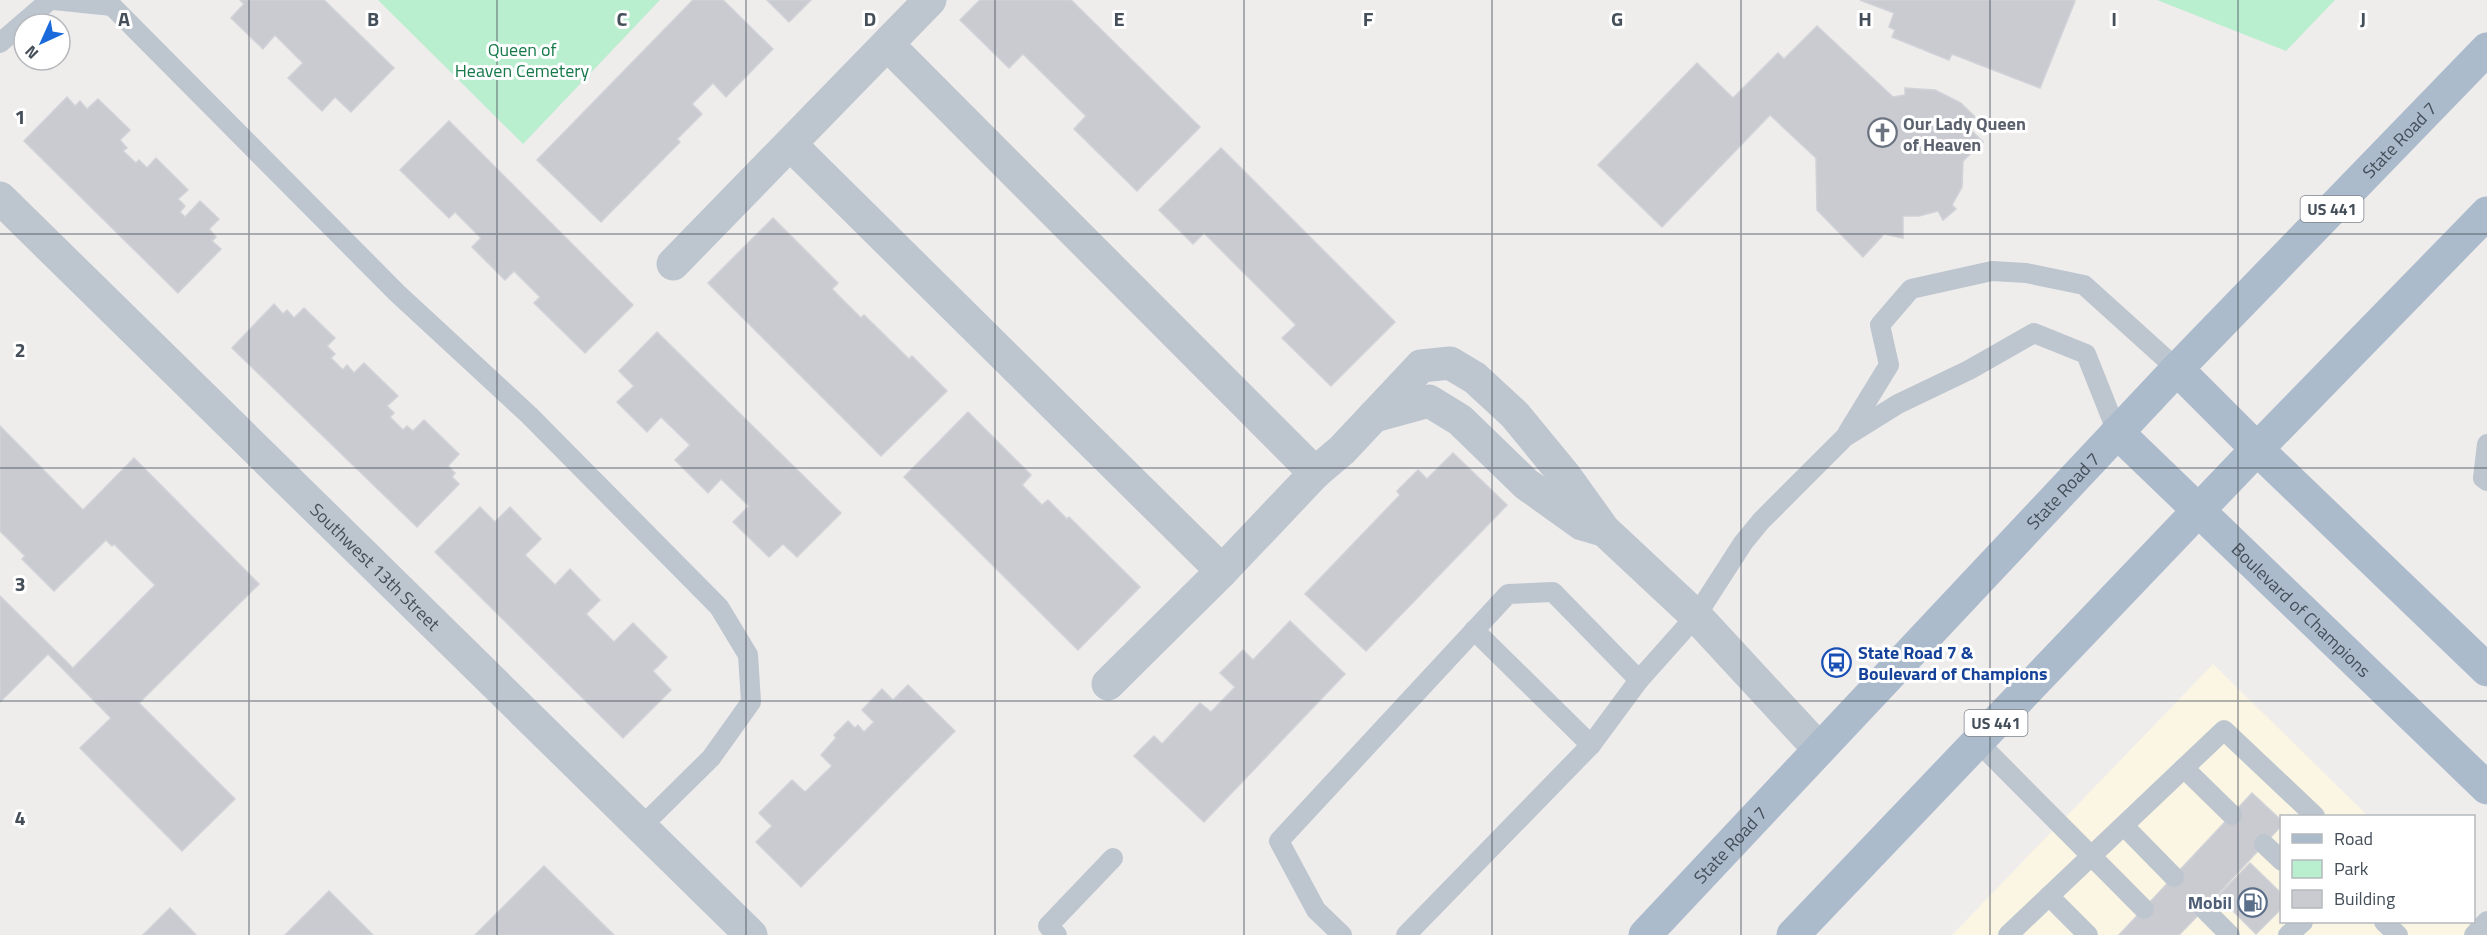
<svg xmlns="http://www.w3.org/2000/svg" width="2487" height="935" viewBox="0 0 2487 935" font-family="'Titillium Web',sans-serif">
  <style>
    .commercial { fill: #fbf5e4 }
    .green { fill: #b9eecf }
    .building { fill: #c9cbd1; stroke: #d0d2d8; stroke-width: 1.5 }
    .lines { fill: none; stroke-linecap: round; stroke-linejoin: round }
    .lane { stroke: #bdc6cf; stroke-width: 20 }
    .street { stroke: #bdc6cf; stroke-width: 33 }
    .primary { stroke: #acbbcc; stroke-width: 33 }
    .grid { fill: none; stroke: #454f59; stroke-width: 1.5; stroke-opacity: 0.55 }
    .labels { text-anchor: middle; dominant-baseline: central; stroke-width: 6; stroke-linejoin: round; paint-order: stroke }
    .shield { fill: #fff; stroke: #7d848b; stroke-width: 1.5 }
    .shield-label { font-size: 16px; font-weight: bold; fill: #454f59 }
    .park-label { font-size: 18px; fill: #17794a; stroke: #fff }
    .worship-label { font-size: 18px; font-weight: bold; fill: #5b616d; stroke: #fff; text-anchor: start }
    .street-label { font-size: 18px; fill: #454f59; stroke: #fff }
    .transit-label { font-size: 18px; font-weight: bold; fill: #164399; stroke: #fff; text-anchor: start }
    .service-label { font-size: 18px; font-weight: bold; fill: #4e5e75; stroke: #fff; text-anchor: end }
    .grid-label { font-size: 20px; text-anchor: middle; font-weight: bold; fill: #454f59; stroke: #fff; stroke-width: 6; stroke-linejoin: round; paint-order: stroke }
  </style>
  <rect width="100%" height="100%" fill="#efecec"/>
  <polygon class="commercial" points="2213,664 2368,816 2282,816 2282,922 2474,920 2487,935 1952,935"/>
  <g class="green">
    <polygon points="378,0 660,0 523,144"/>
    <polygon points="2157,0 2335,0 2286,51"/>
  </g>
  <g class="building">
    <polygon points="240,0 324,0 394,68 351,112 335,97 322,111 288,78 303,63 275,35 263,49 231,18 244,4"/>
    <polygon points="693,0 723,0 773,49 726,97 713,83 692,104 702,114 677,139 680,142 601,222 537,160"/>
    <polygon points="767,0 811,0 789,22"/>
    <polygon points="980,0 1071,0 1200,127 1137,191 1074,129 1086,116 1023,54 1009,68 960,20"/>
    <polygon points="1860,0 2073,0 2075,1 2040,88 1952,54 1949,60 1892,37 1895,30 1889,27 1894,13"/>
    <polygon points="1817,26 1893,97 1905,95 1905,88 1935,90 1961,103 1975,117 1966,125 1983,142 1963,161 1962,187 1952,205 1956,209 1943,220 1938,211 1919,216 1903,216 1903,238 1884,234 1863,257 1817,210 1816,158 1770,115 1662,227 1598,165 1697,63 1733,98 1778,53 1784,59"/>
    <polygon points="67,97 75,106 80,101 87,109 98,99 130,130 120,140 127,148 123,151 136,163 139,160 147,168 156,158 188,190 178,199 185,206 180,212 185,217 200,201 219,219 209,229 216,237 212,241 221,249 178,293 24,141"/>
    <polygon points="449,121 633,305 585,353 534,303 540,297 514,271 505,280 472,247 481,238 455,212 449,218 400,170"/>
    <polygon points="1221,148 1395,322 1331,386 1282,338 1296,325 1204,233 1193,244 1159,210"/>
    <polygon points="773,218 838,283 832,289 861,318 864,315 909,359 912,356 947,391 881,456 708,283"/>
    <polygon points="274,304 283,314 287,310 294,318 304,308 335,338 327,346 335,354 331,358 343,370 347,365 354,373 364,363 398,396 387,406 394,413 390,417 403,430 407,426 413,431 424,420 459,454 448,466 455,473 452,477 459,484 417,527 232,348"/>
    <polygon points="657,332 841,513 797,557 783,544 769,557 733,522 749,506 721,479 708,493 675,460 690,445 661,417 647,432 617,402 634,386 619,371"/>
    <polygon points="968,412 1031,475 1022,485 1042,505 1048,500 1067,519 1069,517 1140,587 1078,650 904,477"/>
    <polygon points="0,426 83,510 134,458 259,584 139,703 235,799 182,851 80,748 111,718 48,654 0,702 0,596 73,668 155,585 114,544 112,546 106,540 54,591 22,559 25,556 0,531"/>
    <polygon points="1453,453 1507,505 1366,651 1305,594 1400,495 1397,491 1418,470 1427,479"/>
    <polygon points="480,507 495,522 510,507 541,539 525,555 555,585 570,569 600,600 586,614 614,642 633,623 667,657 653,671 671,690 623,738 435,552"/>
    <polygon points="1290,621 1345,674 1204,822 1134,756 1154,736 1162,744 1200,703 1211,712 1235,687 1220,673 1243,650 1253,660"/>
    <polygon points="908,685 955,731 801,887 756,842 772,826 759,813 792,780 805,792 832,766 821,755 836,738 834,735 848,721 855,728 858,725 864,732 874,722 862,710 882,689 893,700"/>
    <polygon points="2252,793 2282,821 2282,825 2204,909 2179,935 2119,935"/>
    <polygon points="2250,863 2282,894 2282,908 2256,934 2218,896"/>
    <polygon points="544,866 614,935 475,935"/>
    <polygon points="329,891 373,935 285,935"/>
    <polygon points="170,908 196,935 143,935"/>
  </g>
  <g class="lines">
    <g class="lane">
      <polyline points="54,0 112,6 397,293 529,415 719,607 748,655 751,702 711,758 641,827"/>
      <polyline points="0,43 50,0"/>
      <polyline points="1848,432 1889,365 1880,325 1911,289 1992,271 2026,273 2084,285 2177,369"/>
      <polyline points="2487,444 2483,478 2487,481"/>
      <polyline points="1474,630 1591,745"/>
      <polyline points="1978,742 2144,909"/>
      <polyline points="2184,768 2232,815"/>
      <polyline points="2124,826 2174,877"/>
      <polyline points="2264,844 2282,861"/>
      <polyline points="2049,896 2088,935"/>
      <polyline points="2204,909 2230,935"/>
      <polyline points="2384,922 2398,935"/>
      <polyline points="1057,935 1048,926 1113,858"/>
      <polyline points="1342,935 1316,910 1279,841 1508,594 1553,592 1639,680 1696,616 1743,543 1761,521 1845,437 1898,404 1969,370 2034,333 2086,354 2117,432"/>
      <polyline points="1406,935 1591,745 1639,680"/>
      <polyline points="2008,935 2224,730 2315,816"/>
      <polyline points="2288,935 2303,922"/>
      <polyline points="2474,935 2487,921"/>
    </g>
    <g class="street">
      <polyline points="888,45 1315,473"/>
      <polyline points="791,145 1222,571"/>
      <path id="s1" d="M0 198 751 935"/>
      <polyline points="673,264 930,0"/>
      <polyline points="1374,416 1429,401 1460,420 1526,484 1582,524 1599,529"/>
      <polyline points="1108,684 1222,571 1315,473 1342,450 1421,366 1450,363 1475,378 1515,415 1566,477 1604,530 1696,616 1819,749"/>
    </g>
    <g class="primary">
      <polyline points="2177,369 2257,449 2487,670"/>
      <path id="s2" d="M2117 432 2487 788"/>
      <path id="s3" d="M1645 935 2177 369 2487 49"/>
      <polyline points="1793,935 2257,449 2487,213"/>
    </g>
  </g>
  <path class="grid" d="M249 0V935M497 0V935M746 0V935M995 0V935M1244 0V935M1492 0V935M1741 0V935M1990 0V935M2238 0V935M0 234H2487M0 468H2487M0 701H2487"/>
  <defs>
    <symbol id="church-ring" viewBox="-11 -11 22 22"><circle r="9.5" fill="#fff" stroke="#6b7280" stroke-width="1.5"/><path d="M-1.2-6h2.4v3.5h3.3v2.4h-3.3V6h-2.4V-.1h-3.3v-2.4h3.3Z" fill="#6b7280"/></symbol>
    <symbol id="bus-ring" viewBox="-11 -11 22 22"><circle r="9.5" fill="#fff" stroke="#1a4fb4" stroke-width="1.5"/><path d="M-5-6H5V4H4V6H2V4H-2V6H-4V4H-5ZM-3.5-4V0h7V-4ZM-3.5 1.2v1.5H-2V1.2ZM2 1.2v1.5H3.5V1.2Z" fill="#1a4fb4"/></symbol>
    <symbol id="fuel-ring" viewBox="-11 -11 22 22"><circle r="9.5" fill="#fff" stroke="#5c6f8a" stroke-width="1.5"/><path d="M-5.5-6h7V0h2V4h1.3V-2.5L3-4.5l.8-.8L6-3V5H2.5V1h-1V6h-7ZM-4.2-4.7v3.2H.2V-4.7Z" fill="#5c6f8a"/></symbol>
  </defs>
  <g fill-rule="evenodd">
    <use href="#church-ring" x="1866" y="116" width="33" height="33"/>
    <use href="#bus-ring" x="1820" y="646" width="33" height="33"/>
    <use href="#fuel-ring" x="2236" y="886" width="33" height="33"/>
  </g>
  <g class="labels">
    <g class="shield">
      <rect x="2300.5" y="196" width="63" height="26" rx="4.5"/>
      <rect x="1964.5" y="710" width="63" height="26" rx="4.5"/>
    </g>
    <g class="shield-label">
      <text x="2332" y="209">US 441</text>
      <text x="1996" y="723">US 441</text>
    </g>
    <g class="park-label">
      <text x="522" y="49">Queen of<tspan x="522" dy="21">Heaven Cemetery</tspan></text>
    </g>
    <g class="worship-label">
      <text x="1903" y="123">Our Lady Queen<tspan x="1903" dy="21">of Heaven</tspan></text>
    </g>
    <g class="street-label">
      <text stroke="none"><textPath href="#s3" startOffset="1096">State Road 7</textPath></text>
      <text stroke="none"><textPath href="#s3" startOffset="610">State Road 7</textPath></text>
      <text stroke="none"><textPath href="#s1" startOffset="526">Southwest 13th Street</textPath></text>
      <text stroke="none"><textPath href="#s2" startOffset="256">Boulevard of Champions</textPath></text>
      <text stroke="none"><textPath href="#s3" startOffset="124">State Road 7</textPath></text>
    </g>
    <g class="transit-label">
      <text x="1858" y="652">State Road 7 &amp;<tspan x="1858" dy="21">Boulevard of Champions</tspan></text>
    </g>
    <g class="service-label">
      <text x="2232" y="902">Mobil</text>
    </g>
  </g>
  <g class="grid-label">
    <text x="124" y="26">A</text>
    <text x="373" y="26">B</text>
    <text x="622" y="26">C</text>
    <text x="870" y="26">D</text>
    <text x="1119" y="26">E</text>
    <text x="1368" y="26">F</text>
    <text x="1617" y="26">G</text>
    <text x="1865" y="26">H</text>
    <text x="2114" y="26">I</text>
    <text x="2363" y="26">J</text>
    <text x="20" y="124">1</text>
    <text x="20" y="357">2</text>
    <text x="20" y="591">3</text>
    <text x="20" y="825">4</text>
  </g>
  <rect x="2280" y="815" width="195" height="108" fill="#ffffff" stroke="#b5b9bd" stroke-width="1.5"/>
  <rect x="2292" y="834" width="30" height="9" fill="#acbbcc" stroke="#b5b9bd" stroke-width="1.5"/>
  <text x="2334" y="845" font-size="18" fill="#454f59">Road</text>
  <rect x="2292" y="860" width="30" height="18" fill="#b9eecf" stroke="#b5b9bd" stroke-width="1.5"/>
  <text x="2334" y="875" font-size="18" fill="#454f59">Park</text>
  <rect x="2292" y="890" width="30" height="18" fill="#c9cbd1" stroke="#b5b9bd" stroke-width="1.5"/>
  <text x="2334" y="905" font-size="18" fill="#454f59">Building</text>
  <g transform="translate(42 42) rotate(225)"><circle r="28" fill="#ffffff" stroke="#b5b9bd" stroke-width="1.5"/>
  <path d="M0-4.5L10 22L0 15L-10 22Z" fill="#1a6adb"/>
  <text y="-9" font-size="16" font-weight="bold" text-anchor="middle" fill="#454f59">N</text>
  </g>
</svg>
